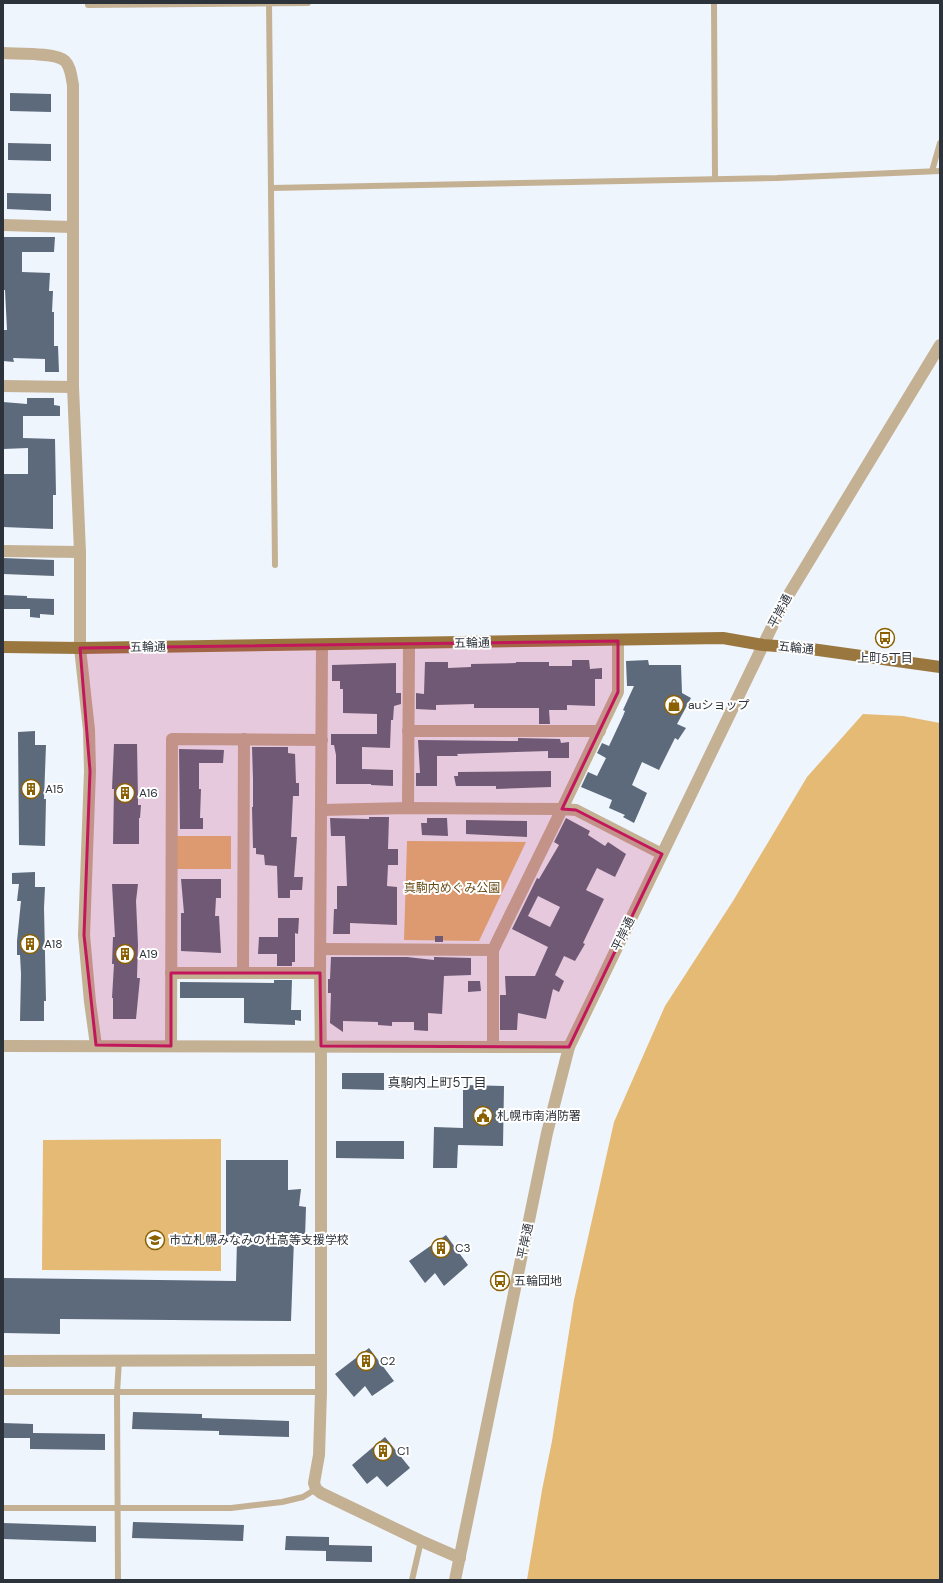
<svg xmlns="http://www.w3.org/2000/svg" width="943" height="1583" viewBox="0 0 943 1583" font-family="'DM Sans','Noto Sans JP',sans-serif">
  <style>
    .green { fill: #e4ba75 }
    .building { fill: #5c6a7b; fill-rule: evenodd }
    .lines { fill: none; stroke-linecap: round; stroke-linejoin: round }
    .service { stroke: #c4b194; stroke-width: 6 }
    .minor { stroke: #c4b194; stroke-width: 12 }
    .tertiary { stroke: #c4b194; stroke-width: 12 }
    .primary { stroke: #99773f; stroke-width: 12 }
    .marked { fill: #c2185b; fill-opacity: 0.2; stroke: #c2185b; stroke-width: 3; stroke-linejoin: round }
    .labels { text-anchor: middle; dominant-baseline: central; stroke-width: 4; stroke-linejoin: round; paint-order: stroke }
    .street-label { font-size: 12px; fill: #2d333b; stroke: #fff }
    .poi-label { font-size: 12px; fill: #2d333b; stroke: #fff; text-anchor: start }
    .park-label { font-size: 12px; fill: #674b15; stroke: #fff }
    .neighbourhood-label { font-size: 13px; fill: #2d333b; stroke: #fff }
  </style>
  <rect width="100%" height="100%" fill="#eff5fd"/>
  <g class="green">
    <polygon points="863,714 903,716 940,723 940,1580 527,1580 542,1490 552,1441 574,1300 614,1122 665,1006 733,901 807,777"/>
    <polygon points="173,836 231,836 231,869 172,869"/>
    <polygon points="407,841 526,842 479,941 404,940"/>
    <polygon points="221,1139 221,1271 42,1270 43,1140"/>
  </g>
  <g class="building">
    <polygon points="10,93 51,94 51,112 10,111"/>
    <polygon points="8,143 51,144 51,161 8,160"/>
    <polygon points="7,193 51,194 51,211 7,209"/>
    <polygon points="3,237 55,237 54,252 22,252 22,272 50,273 49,291 53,291 52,312 54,312 54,346 58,346 59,372 45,372 45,359 13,358 14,362 3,361 3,330 7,330 5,290 3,290"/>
    <polygon points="27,398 54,398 54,405 60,406 60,416 23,416 23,438 55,439 56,495 53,495 53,529 3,527 3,474 28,474 28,448 3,449 3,402 27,404"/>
    <polygon points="3,558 54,560 54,576 3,574"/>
    <polygon points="3,595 27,596 27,598 54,599 54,615 40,614 40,618 30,617 30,609 3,609"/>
    <polygon points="572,660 589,660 590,669 602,668 602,679 595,679 595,706 567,705 567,710 549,710 550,724 539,724 539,708 474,708 474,704 436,705 436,710 416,709 416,693 424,694 425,662 448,662 448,668 471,667 471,664 516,663 516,662 549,662 549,666 572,666"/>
    <polygon points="648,660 649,665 681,665 682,693 691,698 677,724 686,728 678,740 675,738 659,770 642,762 632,785 647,793 634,823 623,817 625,815 609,808 612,800 581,787 588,772 597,776 606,758 597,753 602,743 609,746 623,716 625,711 623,710 634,686 627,686 626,661"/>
    <polygon points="396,663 396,693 401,693 401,704 394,706 393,720 391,720 390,748 362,747 362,769 393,770 393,786 371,785 371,784 336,784 336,755 334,745 331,745 331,734 377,734 377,714 343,713 343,689 340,689 340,681 332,681 332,665"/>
    <polygon points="35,731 35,745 46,745 44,799 46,799 45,846 19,845 18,732"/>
    <polygon points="518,738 560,739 561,743 569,742 569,758 548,758 548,751 457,754 458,756 437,756 437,786 416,786 416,773 420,773 418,740 518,741"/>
    <polygon points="114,744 137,744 138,798 138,805 141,805 140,818 139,818 139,844 113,844 114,789 112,789"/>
    <polygon points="252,747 288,747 288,753 295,754 296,783 299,783 299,796 293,796 291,837 297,837 294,877 303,877 302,890 290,890 290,898 278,898 277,866 265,865 264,855 256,854 256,848 253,848 252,807 253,807 253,779"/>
    <polygon points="179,749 224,750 223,763 199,763 199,789 201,789 200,818 203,818 203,829 180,829"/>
    <polygon points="551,771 551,787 496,789 496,786 456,786 454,776 458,776 458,772"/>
    <polygon points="369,817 389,817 388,849 398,849 398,865 388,865 387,886 397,887 397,925 350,923 350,934 333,934 334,909 337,909 337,886 347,886 345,836 331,836 330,818 369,819"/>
    <polygon points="427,818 447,818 448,836 422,835 421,823 427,823"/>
    <path d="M566 818 590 831 588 835 605 846 608 842 626 854 615 877 597 868 586 890 604 899 583 943 585 944 575 961 564 956 555 975 564 981 559 992 553 989 546 1019 518 1013 517 1030H500V995H506L505 976H535L548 947 512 929 537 878 539 879 559 845 554 842ZM538 896 560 907 550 927 528 916Z"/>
    <polygon points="466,820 527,821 527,837 466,834"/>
    <polygon points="35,872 35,887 45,887 44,908 46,1001 44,1001 44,1021 20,1021 21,974 20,955 17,955 17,941 21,901 17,901 19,884 12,884 12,873"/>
    <polygon points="181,879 221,879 221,898 216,898 215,916 219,916 221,953 181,951 181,913 184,913"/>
    <polygon points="112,884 138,884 136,901 138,945 137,978 140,978 136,1019 113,1019 113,998 112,998 114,964 112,964 113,937 115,937"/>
    <polygon points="278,918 299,918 298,934 295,933 295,962 292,962 292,966 277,966 277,954 258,954 259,937 278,937"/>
    <rect x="435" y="936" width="8" height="6"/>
    <polygon points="331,957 407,957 434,960 434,957 471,958 471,975 444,976 442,1014 428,1013 428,1031 414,1030 414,1022 392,1022 392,1026 378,1025 378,1022 343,1021 343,1032 330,1023 331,993 328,993 328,979 330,979"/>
    <polygon points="274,980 292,980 291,1010 301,1010 301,1021 295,1020 295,1025 244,1023 244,998 180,998 180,982 274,983"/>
    <polygon points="468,981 480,981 481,991 468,992"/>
    <polygon points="342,1073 384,1073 384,1090 342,1089"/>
    <polygon points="463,1085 504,1086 503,1146 458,1145 457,1168 433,1168 434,1127 463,1128"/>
    <polygon points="336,1141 404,1141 404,1159 336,1158"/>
    <polygon points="226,1160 288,1160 288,1190 301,1189 299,1206 306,1207 305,1238 294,1239 291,1321 60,1319 60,1334 3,1333 3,1278 236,1281 237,1239 226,1239"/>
    <polygon points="446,1235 468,1265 444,1286 435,1273 425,1283 409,1261"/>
    <polygon points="369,1348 394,1381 372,1396 365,1386 354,1397 335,1374"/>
    <polygon points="133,1412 202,1414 202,1418 289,1421 289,1437 219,1435 219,1431 132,1429"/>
    <polygon points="3,1423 33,1424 33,1433 105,1434 105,1450 30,1449 30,1438 3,1438"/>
    <polygon points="385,1437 410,1468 387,1487 377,1476 367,1484 352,1465"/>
    <polygon points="133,1522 244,1525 243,1541 132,1538"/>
    <polygon points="3,1523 96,1526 96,1542 3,1539"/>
    <polygon points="286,1536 329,1537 329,1545 372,1546 372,1562 326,1561 326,1551 285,1550"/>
  </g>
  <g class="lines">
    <g class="service">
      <polyline points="269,3 275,565"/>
      <polyline points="714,3 715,179"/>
      <polyline points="88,5 308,3"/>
      <polyline points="932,171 940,143"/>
      <polyline points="271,188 777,178 940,171"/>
      <polyline points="3,1392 321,1392"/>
      <polyline points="3,1508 231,1508 282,1502 303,1497 316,1489"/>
      <polyline points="118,1580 117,1393 119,1360"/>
      <polyline points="412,1580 421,1541"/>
    </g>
    <g class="minor">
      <path d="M3 53C16 54 56 52 65 61 71 67 71 76 73 85V387L80 552V648L89 730 90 771 84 935 90 1002 96 1045"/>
      <polyline points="3,225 72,227"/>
      <polyline points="3,386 73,387"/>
      <polyline points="3,551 80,552"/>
      <polyline points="322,645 320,973 321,1062 321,1392 319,1455 314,1483 316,1489 321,1493 421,1541 460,1558"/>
      <polyline points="408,731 600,731"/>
      <polyline points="408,808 409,644"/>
      <polyline points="322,810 408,808 562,809 618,692 618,641"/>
      <polyline points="321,949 493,950"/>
      <polyline points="171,973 320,973"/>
      <polyline points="243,973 244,739"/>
      <polyline points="3,1046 569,1047"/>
      <polyline points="171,1046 172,739 322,740"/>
      <polyline points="493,1046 493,950 562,809 576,810 662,854"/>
      <polyline points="3,1361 321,1360"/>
    </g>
    <polyline class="tertiary" points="455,1580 547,1133 569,1047 783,604 940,345"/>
    <polyline class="primary" points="3,647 80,648 723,638 763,645 804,648 940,667"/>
  </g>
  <path class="marked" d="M618 641V692L562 809 576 810 662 854 569 1047 321 1046 320 973H171V1046L96 1045 84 935 90 771 80 648Z"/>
  <defs>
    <symbol id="bus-ring" viewBox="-11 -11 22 22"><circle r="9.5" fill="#fff" stroke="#8a6001" stroke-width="1.5"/><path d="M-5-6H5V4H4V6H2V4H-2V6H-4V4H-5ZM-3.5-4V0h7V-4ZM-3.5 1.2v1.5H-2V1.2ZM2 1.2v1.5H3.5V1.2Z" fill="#8a6001"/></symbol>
    <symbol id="shop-ring" viewBox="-11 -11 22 22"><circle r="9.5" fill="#fff" stroke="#8a6001" stroke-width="1.5"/><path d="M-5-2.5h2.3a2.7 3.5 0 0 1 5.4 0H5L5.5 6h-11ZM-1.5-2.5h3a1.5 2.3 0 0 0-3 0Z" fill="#8a6001"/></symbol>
    <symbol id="building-ring" viewBox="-11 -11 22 22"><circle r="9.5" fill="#fff" stroke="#8a6001" stroke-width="1.5"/><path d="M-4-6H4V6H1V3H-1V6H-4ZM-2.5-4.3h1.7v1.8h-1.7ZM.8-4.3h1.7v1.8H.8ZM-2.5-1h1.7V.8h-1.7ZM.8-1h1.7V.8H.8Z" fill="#8a6001"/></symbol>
    <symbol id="civic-ring" viewBox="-11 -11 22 22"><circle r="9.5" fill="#fff" stroke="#8a6001" stroke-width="1.5"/><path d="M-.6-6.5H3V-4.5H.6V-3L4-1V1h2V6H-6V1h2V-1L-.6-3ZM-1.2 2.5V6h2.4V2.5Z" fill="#8a6001"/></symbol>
    <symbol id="school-ring" viewBox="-11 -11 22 22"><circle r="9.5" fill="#fff" stroke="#8a6001" stroke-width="1.5"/><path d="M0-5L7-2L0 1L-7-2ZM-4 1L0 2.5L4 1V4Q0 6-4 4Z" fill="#8a6001"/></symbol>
  </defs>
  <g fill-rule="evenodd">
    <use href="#bus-ring" x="874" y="627" width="22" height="22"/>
    <use href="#shop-ring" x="663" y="694" width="22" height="22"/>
    <use href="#building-ring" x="20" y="778" width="22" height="22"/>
    <use href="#building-ring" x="114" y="782" width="22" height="22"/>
    <use href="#building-ring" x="19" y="933" width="22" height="22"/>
    <use href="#building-ring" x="114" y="943" width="22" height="22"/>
    <use href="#civic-ring" x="472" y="1105" width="22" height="22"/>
    <use href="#school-ring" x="144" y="1229" width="22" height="22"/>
    <use href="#building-ring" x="430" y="1237" width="22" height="22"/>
    <use href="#bus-ring" x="489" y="1270" width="22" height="22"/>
    <use href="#building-ring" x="355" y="1350" width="22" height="22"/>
    <use href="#building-ring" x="372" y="1440" width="22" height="22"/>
  </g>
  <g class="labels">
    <g class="street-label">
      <text transform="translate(780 611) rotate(-62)">平岸通</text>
      <text transform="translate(472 643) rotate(-1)">五輪通</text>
      <text transform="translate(148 647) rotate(-1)">五輪通</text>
      <text transform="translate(796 648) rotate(6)">五輪通</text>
      <text transform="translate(623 934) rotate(-64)">平岸通</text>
      <text transform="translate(525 1241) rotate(-78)">平岸通</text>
    </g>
    <g class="poi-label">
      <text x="885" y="658" text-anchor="middle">上町5丁目</text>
      <text x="688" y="705">auショップ</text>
      <text x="45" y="789">A15</text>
      <text x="139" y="793">A16</text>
      <text x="44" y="944">A18</text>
      <text x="139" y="954">A19</text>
      <text x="497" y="1116">札幌市南消防署</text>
      <text x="169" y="1240">市立札幌みなみの杜高等支援学校</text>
      <text x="455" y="1248">C3</text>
      <text x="514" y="1281">五輪団地</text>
      <text x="380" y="1361">C2</text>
      <text x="397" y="1451">C1</text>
    </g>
    <g class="park-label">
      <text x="452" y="888">真駒内めぐみ公園</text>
    </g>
    <g class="neighbourhood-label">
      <text x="437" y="1082">真駒内上町5丁目</text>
    </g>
  </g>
  <rect width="943" height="1583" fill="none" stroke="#2d333b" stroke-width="8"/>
</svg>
